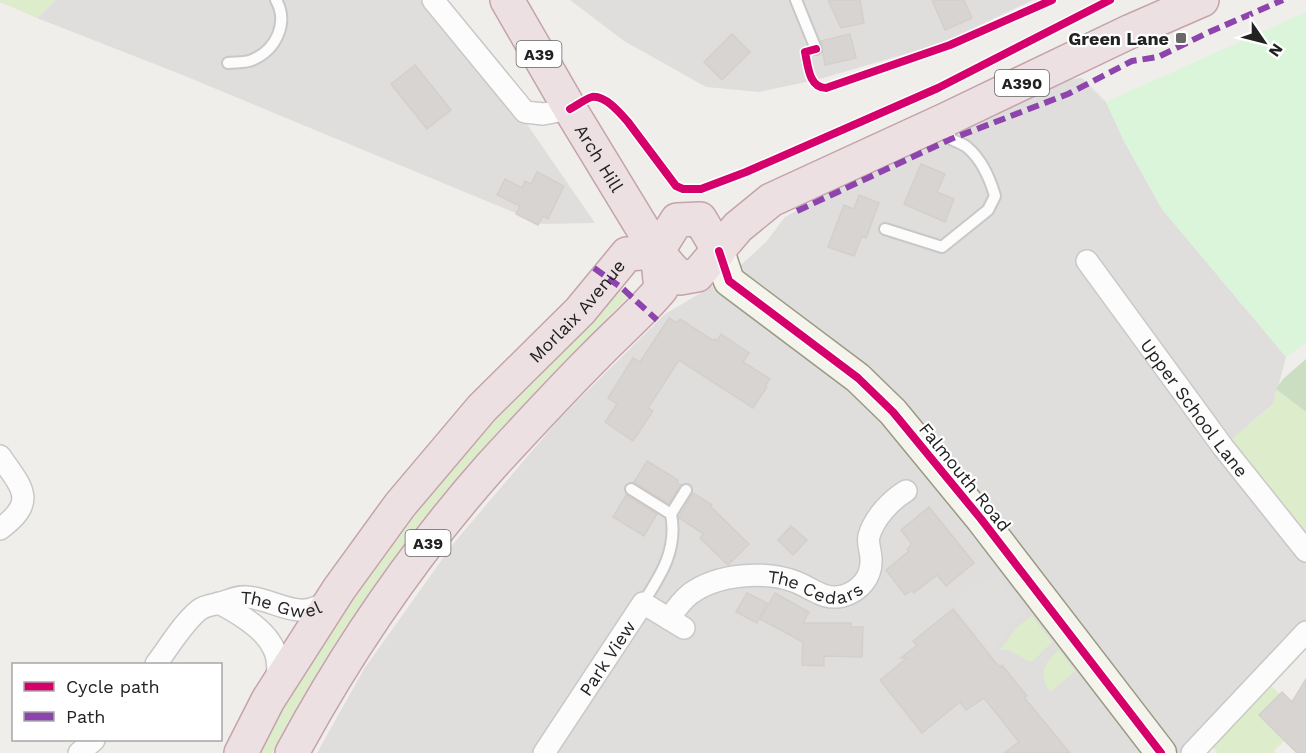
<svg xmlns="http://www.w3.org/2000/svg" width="1306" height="753" viewBox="0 0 1306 753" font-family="'Work Sans',sans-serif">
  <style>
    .residential { fill: #dfdedc }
    .grass { fill: #ddeccb }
    .forest { fill: #cbdec1 }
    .park { fill: #daf5da }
    .parking { fill: #e0dfde }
    .building { fill: #d7d4d2; stroke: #d3d0cc; stroke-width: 1.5 }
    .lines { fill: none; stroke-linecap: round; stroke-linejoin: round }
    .lane-casing { stroke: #c9c8c7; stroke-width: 14 }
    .street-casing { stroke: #c9c8c7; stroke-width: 24 }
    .secondary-casing { stroke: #999a82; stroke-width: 33 }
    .highway-casing { stroke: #c5a2ac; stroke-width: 36 }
    .lane { stroke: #fdfcfc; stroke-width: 10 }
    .street { stroke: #fdfcfc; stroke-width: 21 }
    .secondary { stroke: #f4f4ed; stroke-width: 30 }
    .highway { stroke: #ece0e2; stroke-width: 33 }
    .quiet { stroke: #8e44ad; stroke-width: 6; stroke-dasharray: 12 6; stroke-linecap: butt }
    .cycleway-casing { stroke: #fff; stroke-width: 11 }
    .cycleway { stroke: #d6006c; stroke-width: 8 }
    .poi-dot { fill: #6a6968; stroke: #fff; stroke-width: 2 }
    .labels { text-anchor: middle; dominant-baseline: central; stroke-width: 4.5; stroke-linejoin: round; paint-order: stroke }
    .shield { fill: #fff; stroke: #646464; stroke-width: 1.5 }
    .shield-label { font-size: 16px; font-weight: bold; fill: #222 }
    .poi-label { font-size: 18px; font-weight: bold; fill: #222; stroke: #fff; text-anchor: end }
    .street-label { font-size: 18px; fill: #222; stroke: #fff }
  </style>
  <rect width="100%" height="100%" fill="#f0eeeb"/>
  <g class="residential">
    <polygon points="55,0 433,0 491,72 595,223 542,224 180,74 37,18"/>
    <polygon points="570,0 1033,0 940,44 816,80 759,92 706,87 624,41"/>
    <polygon points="1082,78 1106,102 1124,141 1162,209 1286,357 1274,403 1229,442 1306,542 1306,626 1184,753 317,753 364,669 453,544 560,418 665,314 728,277 766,242 785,217 853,179 1061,80"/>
  </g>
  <g class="grass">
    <polygon points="0,0 55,0 37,18 0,2"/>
    <path d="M617 288 628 297C488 436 365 577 272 753H256L267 732 384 549 468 445Z"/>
    <polygon points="1276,389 1306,412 1306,542 1229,442 1274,403"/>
    <polygon points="1032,616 1052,642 1033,661 1028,661 1009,650 1000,650 1017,627"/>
    <path d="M1059 650 1075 671 1050 692C1038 675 1044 662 1059 650Z"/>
    <polygon points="1268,685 1271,686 1280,694 1259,715 1280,736 1292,733 1274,751 1275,753 1217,753 1212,746"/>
  </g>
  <polygon class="forest" points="1306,359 1306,412 1276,389 1283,379"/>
  <polygon class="park" points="1306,12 1306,343 1286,357 1162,209 1124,141 1106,102"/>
  <polygon class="parking" points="996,573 1006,587 1003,589 1015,604 1018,601 1026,612 1015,620 992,651 955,604"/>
  <g class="building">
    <polygon points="828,0 860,0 864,23 841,28"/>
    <polygon points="932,0 964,0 972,18 945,30"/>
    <polygon points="732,34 750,52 722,80 704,62"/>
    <polygon points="850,34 856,58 825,65 821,41"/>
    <polygon points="415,65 451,110 427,129 391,84"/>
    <polygon points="921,164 945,174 937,192 954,199 945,222 904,204"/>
    <polygon points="537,172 564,186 548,219 543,216 538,225 516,214 520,206 497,195 505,179 522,188 525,181 531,184"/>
    <polygon points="859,195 879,203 866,238 862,236 854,256 828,247 844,205 854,209"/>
    <polygon points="669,318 677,323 680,319 714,341 715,339 717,341 721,334 749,353 743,362 770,379 765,386 767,387 753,408 679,360 648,408 653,411 633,441 605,422 617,404 608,398 633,358 640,362"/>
    <polygon points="647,461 678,480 677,482 681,485 669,504 634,482"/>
    <polygon points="693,493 712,505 711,507 749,544 728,565 700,538 704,534 679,518"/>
    <polygon points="626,495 657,514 644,536 613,517"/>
    <polygon points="929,507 974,563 946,586 937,575 914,593 912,590 905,595 886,570 909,551 907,549 912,544 901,530"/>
    <polygon points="791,526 807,540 793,555 778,540"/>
    <polygon points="747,593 767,603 757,623 736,612"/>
    <polygon points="775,593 809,612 803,623 851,623 851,627 863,627 862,657 824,656 824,666 802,665 803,642 760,619"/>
    <polygon points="953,609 996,663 1000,667 1002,665 1027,696 1024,697 1027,701 1070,753 1004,753 1019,742 984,698 966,710 960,702 922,733 880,680 907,658 901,658 917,645 913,641"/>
    <polygon points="1306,679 1306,753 1297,753 1259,715 1282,692 1292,702"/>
  </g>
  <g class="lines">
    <defs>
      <g id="lane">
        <polyline points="796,0 816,49"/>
        <path d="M228 63C235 62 246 63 252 60 276 50 289 23 276 0"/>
        <path d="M885 229 942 247 988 210 995 196C990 179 982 160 968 148 964 144 956 142 951 139L946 124"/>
        <path d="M631 489 671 514C678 549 661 575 643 603"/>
        <polyline points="671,514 686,490"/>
      </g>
      <g id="street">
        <polyline points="433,0 525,112 543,114 570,109"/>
        <path id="s1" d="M1087 261 1223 447 1306 551"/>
        <path d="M0 456C22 488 38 501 0 529"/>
        <path d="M219 603C249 619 289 643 275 682"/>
        <path id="s2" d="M669 619C675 610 681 601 690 594 717 574 765 570 796 582 812 588 824 601 843 596 860 591 872 577 871 559 871 551 867 543 869 536 874 518 891 500 906 491"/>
        <path id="s3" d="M156 664C169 647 182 624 199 610 206 605 213 605 221 603 230 600 237 596 247 597 276 599 302 625 330 598"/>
        <polyline points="79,753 94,740"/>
        <path id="s4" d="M544 753 643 603 684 628"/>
        <polyline points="1192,753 1306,632"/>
      </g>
      <polyline id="secondary" points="719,251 729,281 858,378 893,412 981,519 1161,753"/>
      <g id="highway">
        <path id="s5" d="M507 0 570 109 657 252 680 278 697 275 738 227 771 200 945 120 1131 31 1202 0"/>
        <polyline points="657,252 677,220 700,219 719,251"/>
        <path id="s6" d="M241 753 268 700 339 589 400 505 482 408 580 311 627 254 657 252"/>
        <path d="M292 753C347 651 414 553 491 466 525 429 559 392 594 357 616 334 641 313 661 289L657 252"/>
      </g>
    </defs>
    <use href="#lane" class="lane-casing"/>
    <use href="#street" class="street-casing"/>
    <use href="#secondary" class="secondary-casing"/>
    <use href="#highway" class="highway-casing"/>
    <use href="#lane" class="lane"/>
    <use href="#street" class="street"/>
    <use href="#secondary" class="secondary"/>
    <use href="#highway" class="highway"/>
    <g class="quiet">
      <polyline points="797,211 951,139 1068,94 1132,61 1158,57 1207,33 1283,0"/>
      <polyline points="594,268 622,288 657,320"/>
    </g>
    <defs>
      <g id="cycleway">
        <path d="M816 49 805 52C808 66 809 88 826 88L950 45 1052 0"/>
        <path d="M570 109C576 106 585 99 592 97 605 95 620 113 628 122L676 186 683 189H701L746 172 938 88 1110 0"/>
        <polyline points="719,251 729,281 858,378 893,412 981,519 1161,753"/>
      </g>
    </defs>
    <use href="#cycleway" class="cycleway-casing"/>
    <use href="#cycleway" class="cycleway"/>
  </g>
  <rect class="poi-dot" x="1175" y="32" width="12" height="12" rx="3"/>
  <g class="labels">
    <g class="shield">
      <rect x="516.5" y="41" width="45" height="26" rx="4.5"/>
      <rect x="995" y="70" width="54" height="26" rx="4.5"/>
      <rect x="405.5" y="530" width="45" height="26" rx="4.5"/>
    </g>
    <g class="shield-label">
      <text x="539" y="54">A39</text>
      <text x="1022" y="83">A390</text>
      <text x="428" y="543">A39</text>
    </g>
    <g class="poi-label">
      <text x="1169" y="38">Green Lane</text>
    </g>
    <g class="street-label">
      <text stroke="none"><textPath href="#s5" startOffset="183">Arch Hill</textPath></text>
      <text stroke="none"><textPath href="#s6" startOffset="558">Morlaix Avenue</textPath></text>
      <text stroke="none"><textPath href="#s1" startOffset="182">Upper School Lane</textPath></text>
      <text transform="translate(965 477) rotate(51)">Falmouth Road</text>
      <text stroke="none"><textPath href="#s2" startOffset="164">The Cedars</textPath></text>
      <text stroke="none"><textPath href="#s3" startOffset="154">The Gwel</textPath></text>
      <text stroke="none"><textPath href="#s4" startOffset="114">Park View</textPath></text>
    </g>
  </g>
  <rect x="12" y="663" width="210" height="78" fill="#ffffff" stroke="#a7a7a7" stroke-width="1.5"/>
  <rect x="24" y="682" width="30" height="9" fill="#d6006c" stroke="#a7a7a7" stroke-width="1.5"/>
  <text x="66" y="693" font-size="18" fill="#222222">Cycle path</text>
  <rect x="24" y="712" width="30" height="9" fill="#8e44ad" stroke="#a7a7a7" stroke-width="1.5"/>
  <text x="66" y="723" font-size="18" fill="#222222">Path</text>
  <g transform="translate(1264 42) rotate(125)" stroke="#ffffff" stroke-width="4.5" paint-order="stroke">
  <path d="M0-4.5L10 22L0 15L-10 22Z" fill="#222222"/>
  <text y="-9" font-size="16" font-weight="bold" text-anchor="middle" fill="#222222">N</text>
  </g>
</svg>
